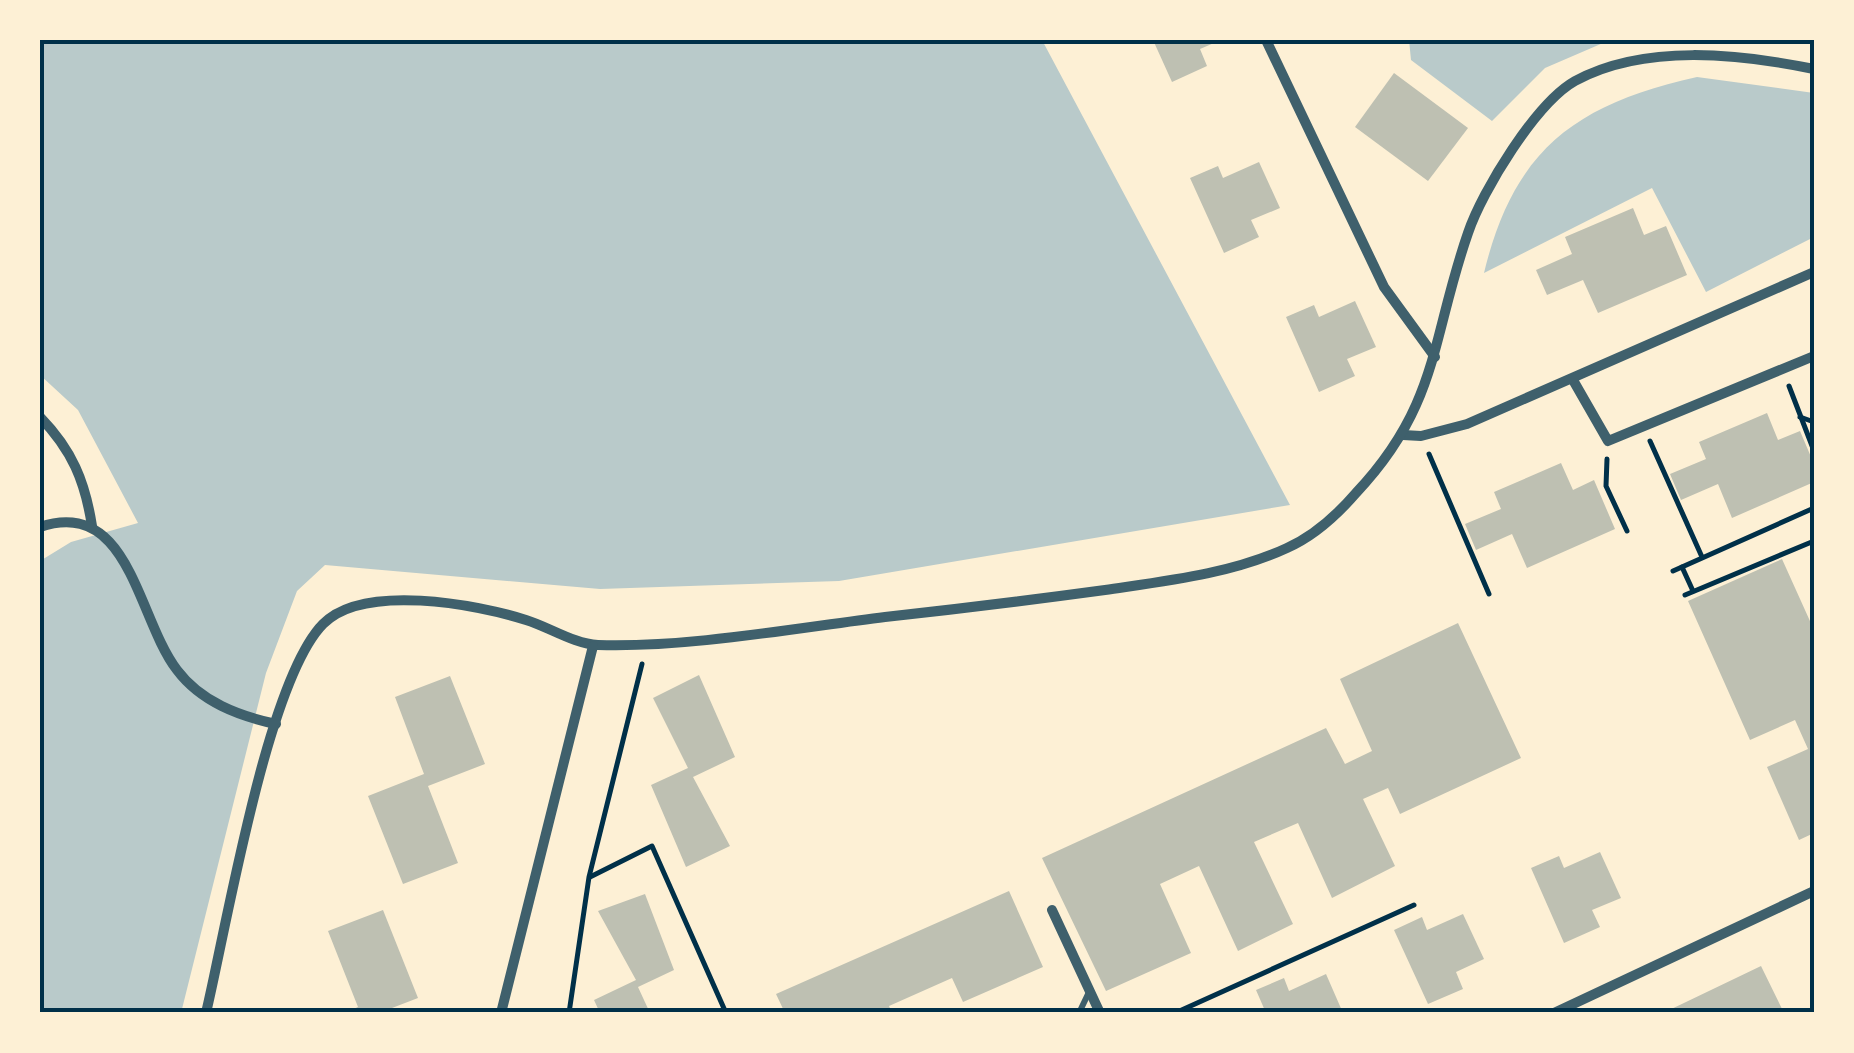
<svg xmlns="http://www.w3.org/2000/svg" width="1854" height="1053" viewBox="0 0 1854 1053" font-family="'Nunito Sans',sans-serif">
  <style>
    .green { fill: #b9caca }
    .building { fill: #bec0b2 }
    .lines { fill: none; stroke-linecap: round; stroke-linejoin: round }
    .path { stroke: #003049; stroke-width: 5 }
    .service { stroke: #3f606c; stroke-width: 6 }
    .minor { stroke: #3f606c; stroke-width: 10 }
    .neatline { fill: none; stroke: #003049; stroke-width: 4 }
  </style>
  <rect width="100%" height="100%" fill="#fdf0d5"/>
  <g class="green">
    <polygon points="40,40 1042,40 1290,505 839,581 600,589 325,565 297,591 266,673 181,1013 40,1013 40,561 71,542 138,523 78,410 40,375"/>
    <polygon points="1409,40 1610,40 1545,68 1492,121 1411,60"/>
    <path d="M1697 77 1814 93V237L1706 292 1652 188 1484 273C1514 148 1577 104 1697 77Z"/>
  </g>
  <g class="building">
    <polygon points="1153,40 1221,40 1200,49 1207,66 1172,82"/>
    <polygon points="1394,73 1468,128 1428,181 1355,127"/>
    <polygon points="1259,162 1280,208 1251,220 1259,237 1224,253 1190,178 1218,166 1223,178"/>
    <polygon points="1633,208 1644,235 1666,226 1687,275 1598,313 1583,280 1547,295 1536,270 1572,254 1565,237"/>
    <polygon points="1355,301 1376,347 1347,359 1355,376 1319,392 1286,317 1314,305 1319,317"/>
    <polygon points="1767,413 1778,440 1800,431 1814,464 1814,482 1732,518 1718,484 1681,500 1670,474 1706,459 1699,442"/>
    <polygon points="1561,463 1573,490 1594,480 1615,529 1527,568 1512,534 1476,550 1465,524 1501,509 1494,492"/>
    <polygon points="1782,559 1814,630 1814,833 1799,840 1767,767 1808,749 1795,720 1750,740 1688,601"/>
    <polygon points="1458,623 1521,758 1400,814 1388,788 1363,799 1395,866 1332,898 1298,823 1254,842 1293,924 1238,951 1199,866 1160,884 1191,953 1106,991 1042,858 1326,728 1345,764 1372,751 1340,679"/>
    <polygon points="699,675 735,757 693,777 730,846 686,867 651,785 688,768 653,698"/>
    <polygon points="450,676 485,764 428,786 458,863 403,884 368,796 424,774 395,697"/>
    <polygon points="1600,852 1621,898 1592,910 1600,927 1564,943 1531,868 1559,856 1564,868"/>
    <polygon points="1009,891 1043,967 963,1002 952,978 889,1006 892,1013 785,1013 776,994"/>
    <polygon points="645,894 674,970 638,987 650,1013 600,1013 594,1000 636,980 598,911"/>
    <polygon points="383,910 418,998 379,1013 344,1013 358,1007 328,931"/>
    <polygon points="1463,914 1484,959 1456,972 1463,989 1428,1004 1394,930 1422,917 1427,930"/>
    <polygon points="1761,966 1784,1013 1663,1013 1686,1002"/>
    <polygon points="1326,974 1343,1013 1266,1013 1256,990 1284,978 1289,991"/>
  </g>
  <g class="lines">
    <g class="path">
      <polyline points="1789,386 1814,451"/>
      <polyline points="1800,417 1814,422"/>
      <polyline points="1650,441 1702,557"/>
      <polyline points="1429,454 1489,594"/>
      <polyline points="1607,459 1606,486 1627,531"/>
      <polyline points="1682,567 1693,591"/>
      <polyline points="1673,571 1814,508"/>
      <polyline points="1685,595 1814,541"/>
      <polyline points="590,877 652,846 726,1013"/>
      <polyline points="569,1013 589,877 642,664"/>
      <polyline points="1175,1013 1414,905"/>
    </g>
    <polyline class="service" points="1079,1013 1089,992"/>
    <g class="minor">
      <polyline points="1266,40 1384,287 1435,357"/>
      <polyline points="1573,380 1608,441 1814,356"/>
      <path d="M40 417C72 450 85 481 92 526"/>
      <polyline points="1403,435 1421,436 1467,424 1814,272"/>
      <path d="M40 527C130 497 137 618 177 670 201 702 239 716 276 724"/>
      <polyline points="1052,910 1100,1013"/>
      <path d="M206 1013C227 925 267 681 323 624 363 583 476 604 526 620 549 627 574 644 598 645 686 648 796 628 885 617 958 609 1031 600 1105 590 1166 581 1231 574 1287 548 1314 536 1337 515 1356 493 1439 405 1431 339 1468 233 1482 191 1536 103 1575 81 1645 43 1740 54 1814 69"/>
      <polyline points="501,1013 593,646"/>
      <polyline points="1554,1013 1814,891"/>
    </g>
  </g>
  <rect width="1854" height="1053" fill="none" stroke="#fdf0d5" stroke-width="85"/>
  <rect x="42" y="42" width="1770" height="968" class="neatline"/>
</svg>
